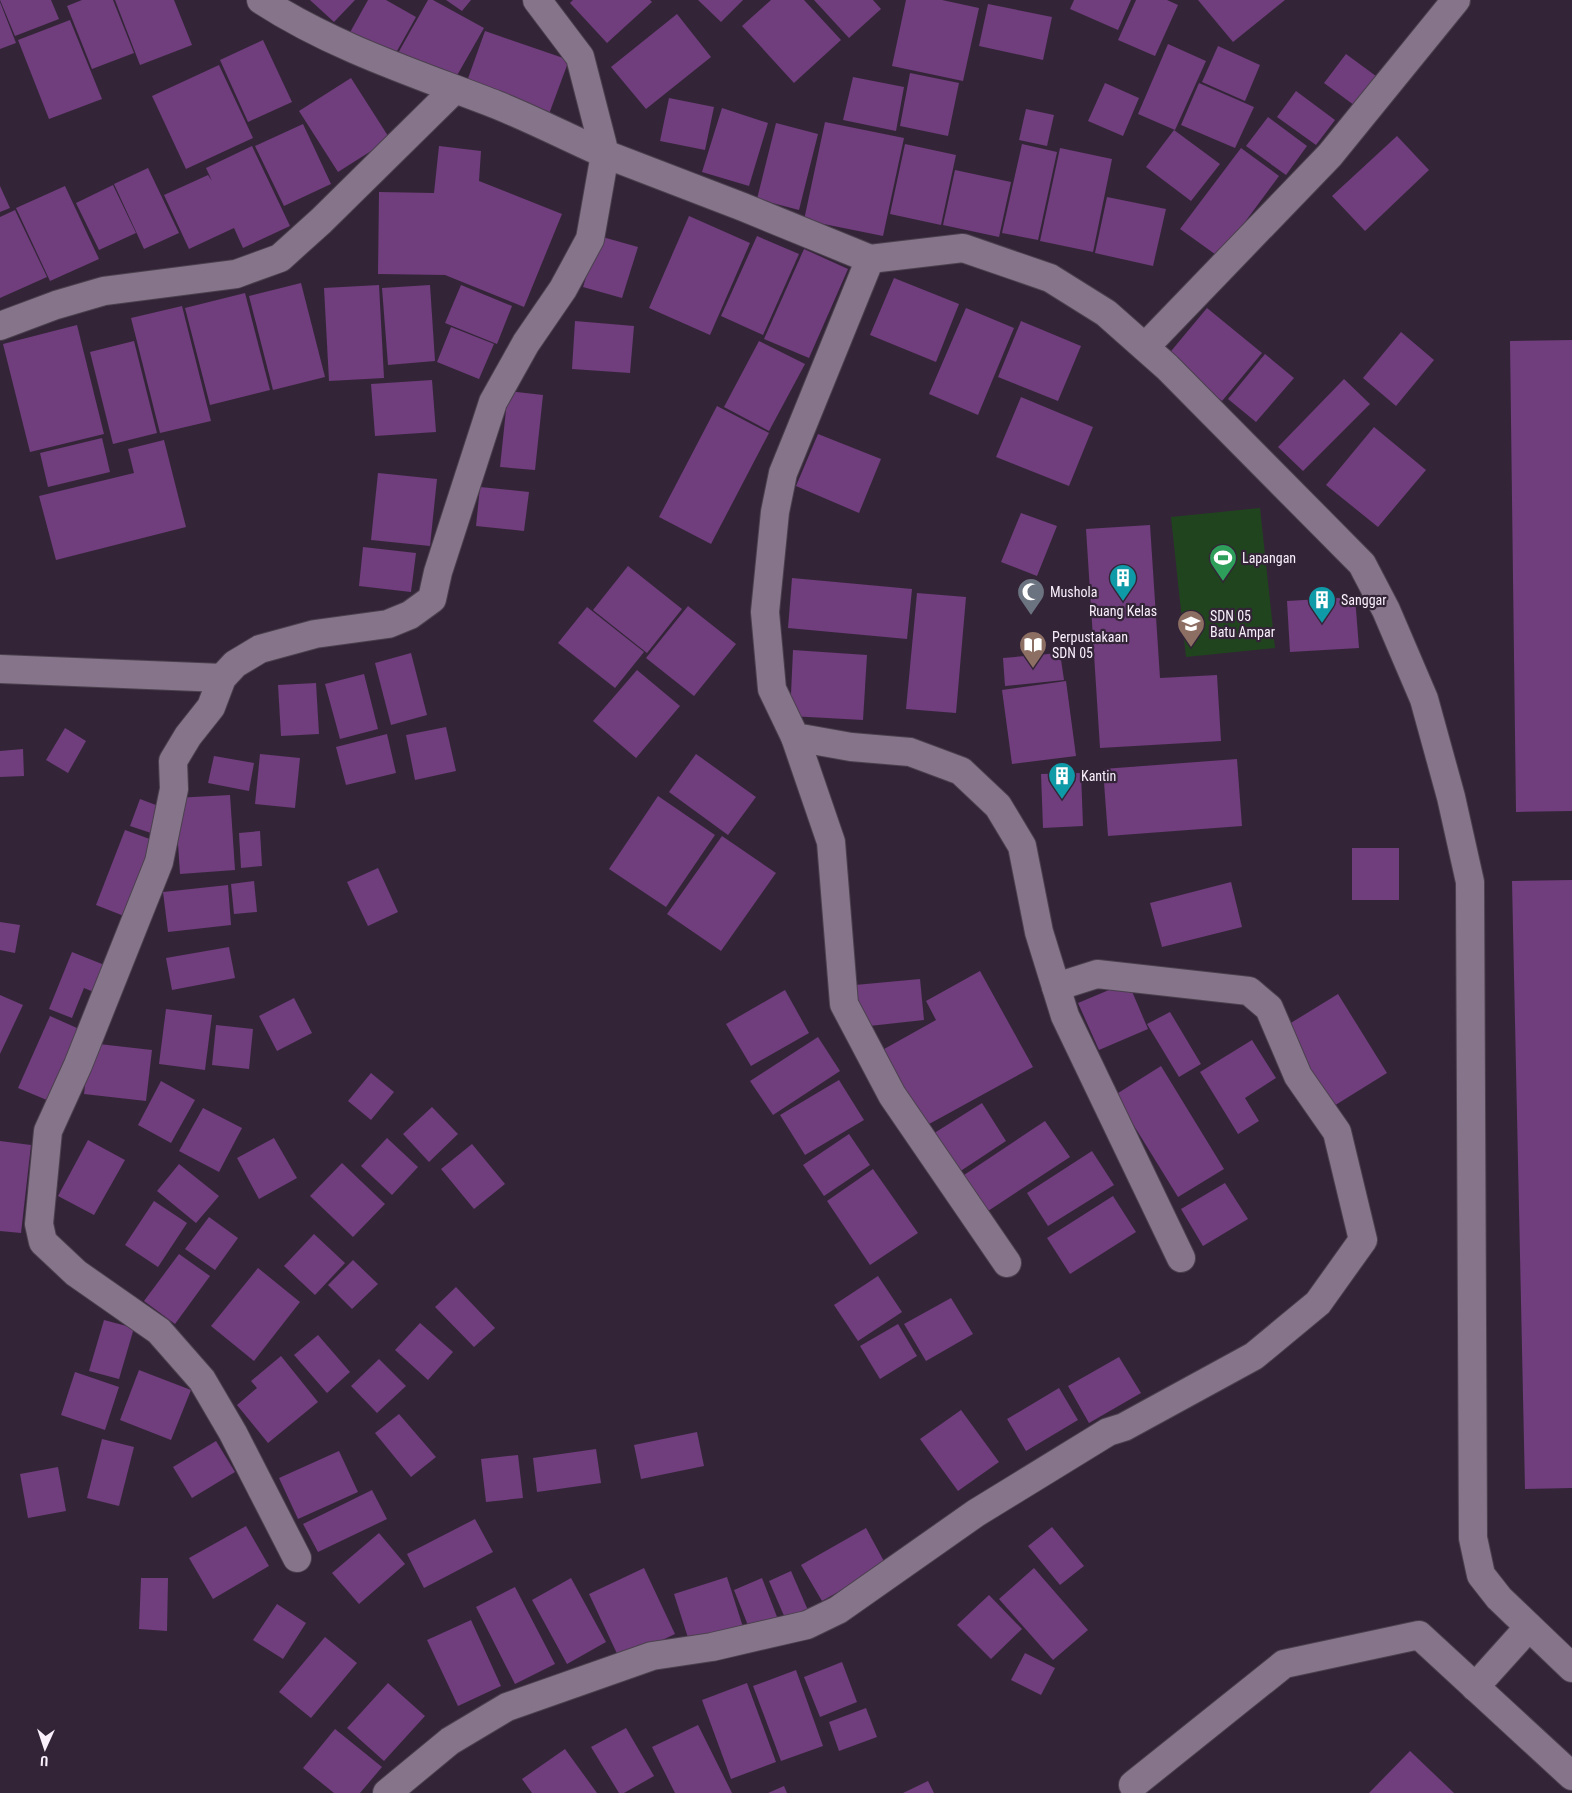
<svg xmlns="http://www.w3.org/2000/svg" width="1572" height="1793" viewBox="0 0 1572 1793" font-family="'Roboto Condensed',sans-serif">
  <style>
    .green { fill: #20451e }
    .building { fill: #703d7d }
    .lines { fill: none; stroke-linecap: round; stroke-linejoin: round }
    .minor-casing { stroke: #4c404f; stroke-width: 30 }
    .minor { stroke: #86758a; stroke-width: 28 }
    .labels { text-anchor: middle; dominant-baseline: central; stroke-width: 4.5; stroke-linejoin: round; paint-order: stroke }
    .poi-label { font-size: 14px; fill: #f9f0fc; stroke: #332537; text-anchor: start }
  </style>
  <rect width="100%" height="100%" fill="#332537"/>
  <polygon class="green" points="1260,508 1275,648 1186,657 1171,517"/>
  <g class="building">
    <polygon points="0,0 51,0 59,19 15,36"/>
    <polygon points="82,0 113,0 134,53 92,69 67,6"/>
    <polygon points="115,0 174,0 192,45 140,65"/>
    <polygon points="310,0 355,0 334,22"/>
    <polygon points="368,0 386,0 416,17 392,60 348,36"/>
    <polygon points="428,0 433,0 484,28 451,86 397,55"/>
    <polygon points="446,0 471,0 462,11"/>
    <polygon points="573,0 650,0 652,2 607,43 570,3"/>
    <polygon points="698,0 743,0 721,22"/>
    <polygon points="771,0 804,0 841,40 794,83 742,26"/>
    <polygon points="814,0 873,0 881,9 849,38"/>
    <polygon points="906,0 942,0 979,8 963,81 892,66"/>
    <polygon points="1074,0 1131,0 1118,30 1070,9"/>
    <polygon points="1136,0 1167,0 1178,5 1155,56 1118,40"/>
    <polygon points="1198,0 1285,0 1233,42"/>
    <polygon points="0,2 16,43 0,49"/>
    <polygon points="988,4 1052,17 1043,60 979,46"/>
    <polygon points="677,14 711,57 646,109 611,67"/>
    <polygon points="70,20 102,99 49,119 18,40"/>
    <polygon points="485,31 569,60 549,114 466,84"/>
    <polygon points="263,40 292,102 248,122 220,60"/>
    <polygon points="1168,44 1206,61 1175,130 1138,114"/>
    <polygon points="1218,46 1260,65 1245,101 1202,82"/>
    <polygon points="1346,54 1380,79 1358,108 1324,83"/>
    <polygon points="219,65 253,138 186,169 152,96"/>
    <polygon points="910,73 959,83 948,136 900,126"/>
    <polygon points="853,77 904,87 896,131 843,120"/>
    <polygon points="351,78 390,139 338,172 299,111"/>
    <polygon points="1105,83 1139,98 1123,136 1088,121"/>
    <polygon points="1199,83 1254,107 1235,148 1181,125"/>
    <polygon points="1296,91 1335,120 1316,145 1277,117"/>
    <polygon points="669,98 714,107 705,150 660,141"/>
    <polygon points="722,108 768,123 749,186 702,172"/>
    <polygon points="1026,109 1054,115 1047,146 1019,140"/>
    <polygon points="1268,117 1307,146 1286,175 1246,146"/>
    <polygon points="825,122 904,138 883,236 804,220"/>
    <polygon points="776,123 818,134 799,210 757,199"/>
    <polygon points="303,124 331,184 284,206 255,146"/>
    <polygon points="1174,130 1220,164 1191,201 1146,167"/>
    <polygon points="1397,136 1429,170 1365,231 1332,196"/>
    <polygon points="905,144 956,155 941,225 890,214"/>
    <polygon points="1022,144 1057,152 1038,240 1002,233"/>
    <polygon points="252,146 290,226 243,248 234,228 189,249 164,195 208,175 212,181 206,168"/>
    <polygon points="439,146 481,151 479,181 562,214 524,307 445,275 378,274 379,192 434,193"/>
    <polygon points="1060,148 1112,159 1093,252 1040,241"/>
    <polygon points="1241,148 1279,176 1219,257 1180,229"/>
    <polygon points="148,168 179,233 144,249 114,184"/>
    <polygon points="955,170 1011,182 999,237 943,225"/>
    <polygon points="113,185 136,233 99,250 76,203"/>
    <polygon points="0,186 10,208 0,212"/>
    <polygon points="65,186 99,259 50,281 16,208"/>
    <polygon points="1107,197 1166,209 1153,266 1095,253"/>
    <polygon points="15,210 47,277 0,298 0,217"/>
    <polygon points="689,216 750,243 710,335 649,308"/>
    <polygon points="599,236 638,247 622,298 583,287"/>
    <polygon points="757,236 799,254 763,335 721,316"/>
    <polygon points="804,249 848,269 809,358 764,339"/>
    <polygon points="894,278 959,304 936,362 870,335"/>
    <polygon points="301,283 325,377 273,390 249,296"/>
    <polygon points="379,285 384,378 329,381 324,288"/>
    <polygon points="430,285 435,361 388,365 382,288"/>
    <polygon points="461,285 512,306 497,344 445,323"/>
    <polygon points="245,293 270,390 210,405 185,308"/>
    <polygon points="182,306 211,421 160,433 131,318"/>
    <polygon points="966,308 1014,328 978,415 929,394"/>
    <polygon points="1207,308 1262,353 1222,401 1167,356"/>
    <polygon points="575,321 634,326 630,373 572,369"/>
    <polygon points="1021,321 1081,346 1058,401 998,377"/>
    <polygon points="77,325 104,434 30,452 3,344"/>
    <polygon points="451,327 494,344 479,379 437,362"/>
    <polygon points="1401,332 1434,360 1396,406 1363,378"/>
    <polygon points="1572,340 1572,811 1516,812 1510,341"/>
    <polygon points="134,341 157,433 113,444 90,352"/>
    <polygon points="759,341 805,364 769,431 724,407"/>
    <polygon points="1265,354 1294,378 1256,422 1228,399"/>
    <polygon points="1344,379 1370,404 1303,471 1278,447"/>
    <polygon points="432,380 436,432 375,436 371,384"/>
    <polygon points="508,391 543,395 535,470 500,467"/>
    <polygon points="1021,397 1093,427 1069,486 996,457"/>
    <polygon points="717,406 769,433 711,544 659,517"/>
    <polygon points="1374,427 1426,470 1378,527 1326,485"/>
    <polygon points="818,434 881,459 859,513 796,486"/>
    <polygon points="102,438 110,472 48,487 40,453"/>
    <polygon points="164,440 186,527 56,560 39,496 134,473 128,449"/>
    <polygon points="378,473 437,479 430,546 371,540"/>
    <polygon points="480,487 529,492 524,531 476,526"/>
    <polygon points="1021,513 1057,526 1037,576 1001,562"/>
    <polygon points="1150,525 1160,678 1217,675 1221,741 1100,748 1086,529"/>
    <polygon points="363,547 416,553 411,592 359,586"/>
    <polygon points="628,566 682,609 647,653 593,610"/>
    <polygon points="792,578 912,589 907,639 788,628"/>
    <polygon points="917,593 966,597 956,713 906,709"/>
    <polygon points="1355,597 1359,648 1290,652 1287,601"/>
    <polygon points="688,606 736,644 694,696 646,658"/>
    <polygon points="587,607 644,652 615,688 558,643"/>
    <polygon points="793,650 867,655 863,720 790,716"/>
    <polygon points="411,653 427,715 391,725 375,663"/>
    <polygon points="1060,653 1064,680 1005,686 1003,658"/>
    <polygon points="637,670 680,706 636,758 593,721"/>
    <polygon points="364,674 378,729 340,739 325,684"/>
    <polygon points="1066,681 1076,756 1012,764 1002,690"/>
    <polygon points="316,683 319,734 281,736 278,685"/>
    <polygon points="446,727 456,771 415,780 406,735"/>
    <polygon points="65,728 86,741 68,773 46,760"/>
    <polygon points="387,734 396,773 346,785 336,747"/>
    <polygon points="23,749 24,776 0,777 0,751"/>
    <polygon points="260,754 300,758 295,808 255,804"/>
    <polygon points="696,754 756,797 728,835 669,792"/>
    <polygon points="214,756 254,763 249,791 208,783"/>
    <polygon points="1237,759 1242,826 1108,836 1103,769"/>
    <polygon points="1081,773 1083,826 1043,828 1041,774"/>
    <polygon points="230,795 235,870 180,874 175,798"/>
    <polygon points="658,796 715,835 666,907 609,869"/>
    <polygon points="140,799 169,810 160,836 130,826"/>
    <polygon points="125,830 158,842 129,918 96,905"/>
    <polygon points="260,831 262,866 241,868 239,833"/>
    <polygon points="722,836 776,873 721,951 667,914"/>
    <rect x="1352" y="848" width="47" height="52"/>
    <polygon points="378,868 398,912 368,926 347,882"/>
    <polygon points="1572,880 1572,1488 1525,1489 1512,881"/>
    <polygon points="254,881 257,912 234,914 231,884"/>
    <polygon points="1231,882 1242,927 1162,947 1150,903"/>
    <polygon points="228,885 231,925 168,932 163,892"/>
    <polygon points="0,922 20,925 15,953 0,950"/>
    <polygon points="229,947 235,978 172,990 166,958"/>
    <polygon points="72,952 112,968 101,995 84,988 72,1018 49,1009"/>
    <polygon points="980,971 1033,1067 920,1129 877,1053 936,1020 926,1001"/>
    <polygon points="920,979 924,1020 860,1027 855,985"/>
    <polygon points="1128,982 1148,1029 1099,1050 1078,1003"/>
    <polygon points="785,990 809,1033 751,1066 726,1024"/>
    <polygon points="1338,994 1387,1073 1329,1109 1281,1029"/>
    <polygon points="0,995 23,1005 0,1054"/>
    <polygon points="294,998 312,1033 277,1051 259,1016"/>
    <polygon points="166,1009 212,1015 205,1070 159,1064"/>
    <polygon points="1170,1012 1201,1064 1179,1077 1147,1024"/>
    <polygon points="50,1016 86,1032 54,1103 18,1088"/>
    <polygon points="216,1025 253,1029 249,1069 212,1065"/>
    <polygon points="818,1037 840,1071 773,1115 750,1081"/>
    <polygon points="1252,1040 1276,1078 1245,1098 1259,1121 1238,1134 1200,1072"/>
    <polygon points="90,1043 152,1050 146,1101 84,1094"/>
    <polygon points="1161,1066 1224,1169 1178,1197 1115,1095"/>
    <polygon points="371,1073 394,1092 371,1120 348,1101"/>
    <polygon points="839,1080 864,1120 805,1155 780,1115"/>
    <polygon points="161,1081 195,1100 171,1143 138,1125"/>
    <polygon points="982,1103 1006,1141 953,1176 928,1137"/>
    <polygon points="432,1107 458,1134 429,1162 403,1134"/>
    <polygon points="203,1108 242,1128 219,1172 179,1151"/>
    <polygon points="1045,1121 1070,1157 982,1215 958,1179"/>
    <polygon points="849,1134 870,1165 824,1196 803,1165"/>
    <polygon points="274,1138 297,1178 259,1199 237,1158"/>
    <polygon points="387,1138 418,1167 392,1195 361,1166"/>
    <polygon points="88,1140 125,1160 94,1215 58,1196"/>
    <polygon points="0,1141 31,1145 21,1233 0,1231"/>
    <polygon points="472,1144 505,1184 474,1209 441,1169"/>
    <polygon points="1092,1151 1114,1185 1048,1226 1027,1193"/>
    <polygon points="342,1163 385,1204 353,1237 310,1196"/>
    <polygon points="179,1164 219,1196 196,1223 157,1191"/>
    <polygon points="873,1169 918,1233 870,1265 827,1201"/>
    <polygon points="1225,1183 1248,1219 1203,1246 1181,1209"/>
    <polygon points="1113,1196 1136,1232 1070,1274 1047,1238"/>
    <polygon points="154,1201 187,1223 158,1267 125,1245"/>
    <polygon points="209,1217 238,1238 215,1270 185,1249"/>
    <polygon points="314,1234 345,1263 315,1295 284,1266"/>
    <polygon points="179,1254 210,1276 175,1324 144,1301"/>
    <polygon points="353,1260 378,1284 352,1309 328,1285"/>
    <polygon points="258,1268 300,1302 254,1361 211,1326"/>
    <polygon points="878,1276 902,1312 858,1341 834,1305"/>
    <polygon points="456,1287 495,1328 474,1347 435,1307"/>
    <polygon points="951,1298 973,1334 926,1361 904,1324"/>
    <polygon points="104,1320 134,1328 119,1379 89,1371"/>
    <polygon points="420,1323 453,1352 428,1380 395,1350"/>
    <polygon points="898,1324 917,1356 880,1379 860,1346"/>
    <polygon points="318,1335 350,1372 327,1393 294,1355"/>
    <polygon points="281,1356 318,1402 268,1443 237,1405 257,1388 251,1381"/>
    <polygon points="1119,1357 1141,1393 1089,1423 1068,1386"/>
    <polygon points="379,1359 406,1386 377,1413 351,1386"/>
    <polygon points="139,1370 191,1390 171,1440 120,1420"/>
    <polygon points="75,1372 119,1387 105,1430 61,1415"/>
    <polygon points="1059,1388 1078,1420 1026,1451 1007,1419"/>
    <polygon points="961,1410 999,1462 958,1491 920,1439"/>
    <polygon points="399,1414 436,1457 411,1477 375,1433"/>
    <polygon points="697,1432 704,1466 641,1479 634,1445"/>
    <polygon points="102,1439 134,1447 119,1506 87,1498"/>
    <polygon points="216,1441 235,1472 192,1498 173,1467"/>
    <polygon points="596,1449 601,1483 537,1492 533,1458"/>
    <polygon points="339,1451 358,1492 298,1519 279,1478"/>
    <polygon points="518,1455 523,1498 486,1502 481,1459"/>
    <polygon points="58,1467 66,1511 28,1518 20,1474"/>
    <polygon points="372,1490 387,1519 318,1552 303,1524"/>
    <polygon points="475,1519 493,1552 424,1588 407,1554"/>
    <polygon points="246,1526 269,1566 213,1599 189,1558"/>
    <polygon points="1052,1527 1084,1566 1060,1585 1028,1546"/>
    <polygon points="866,1528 886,1565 822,1601 801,1565"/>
    <polygon points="379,1533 405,1564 359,1604 332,1573"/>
    <polygon points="644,1568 675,1634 620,1660 589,1594"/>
    <polygon points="1034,1568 1088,1630 1053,1660 999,1599"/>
    <polygon points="791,1571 810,1615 788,1625 769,1581"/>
    <polygon points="727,1577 743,1627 690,1644 674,1594"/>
    <polygon points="141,1578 168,1578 167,1631 139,1629"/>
    <polygon points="571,1578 606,1642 567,1664 532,1600"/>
    <polygon points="762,1578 779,1622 751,1633 734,1590"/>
    <polygon points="515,1587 555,1664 515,1684 476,1607"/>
    <polygon points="989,1595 1022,1629 991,1659 957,1625"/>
    <polygon points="277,1604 306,1623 283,1659 253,1640"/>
    <polygon points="471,1620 501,1686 458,1706 427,1640"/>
    <polygon points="325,1637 357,1663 311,1718 279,1692"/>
    <polygon points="1025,1653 1055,1668 1041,1695 1011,1680"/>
    <polygon points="842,1662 857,1702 820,1717 804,1677"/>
    <polygon points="796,1670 823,1746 781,1761 753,1686"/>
    <polygon points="388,1683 425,1716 384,1761 347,1728"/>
    <polygon points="747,1683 776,1762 731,1779 702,1700"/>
    <polygon points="866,1708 877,1737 839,1751 829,1722"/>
    <polygon points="698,1725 732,1793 675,1793 652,1747"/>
    <polygon points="626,1728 654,1776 624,1793 619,1793 591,1747"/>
    <polygon points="335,1729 382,1767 360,1793 334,1793 303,1768"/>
    <polygon points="565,1749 597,1793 532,1793 522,1779"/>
    <polygon points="1410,1751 1454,1793 1369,1793"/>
    <polygon points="928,1781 934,1793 903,1793"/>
    <polygon points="784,1786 787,1793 768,1793"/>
  </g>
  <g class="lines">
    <defs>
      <g id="minor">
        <path d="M261 0C333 47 417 74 497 105 534 120 569 138 605 154L590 239 563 289 526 343 493 402 438 572 432 599 410 615 388 624 315 634 260 649 235 664 222 678 211 707 188 736 173 761 174 789 159 862 78 1065 48 1131 39 1224 43 1242 76 1273 159 1331 202 1380 233 1433 297 1558"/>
        <polyline points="537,0 580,57 605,154 743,207 870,259 963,248 1050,278 1106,313 1167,367 1362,564 1386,610 1424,699 1451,797 1470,882 1473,1538 1481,1575 1499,1598 1572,1668"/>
        <polyline points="870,259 783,473 775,512 765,612 772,689 795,737 851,747 910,752 961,771 998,806 1022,846 1039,932 1065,1016 1181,1258"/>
        <polyline points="0,326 56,305 104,291 236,274 280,258 321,221 454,90"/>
        <polyline points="1145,347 1330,155 1456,0"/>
        <polyline points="0,669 222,678"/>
        <polyline points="795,737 831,842 844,1004 892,1095 1007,1263"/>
        <polyline points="1475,1687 1528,1628"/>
        <polyline points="1133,1785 1284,1664 1419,1635 1572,1776"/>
        <polyline points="387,1793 450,1741 507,1707 652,1656 712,1647 807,1625 838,1610 976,1513 1108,1432 1124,1427 1254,1356 1318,1303 1363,1240 1337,1132 1298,1076 1269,1008 1249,991 1097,974 1056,987"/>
      </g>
    </defs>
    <use href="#minor" class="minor-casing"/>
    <use href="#minor" class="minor"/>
  </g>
  <defs>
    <symbol id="stadium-pin" viewBox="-11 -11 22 30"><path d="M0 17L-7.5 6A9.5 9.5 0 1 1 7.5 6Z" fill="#2e9e5b" stroke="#332537"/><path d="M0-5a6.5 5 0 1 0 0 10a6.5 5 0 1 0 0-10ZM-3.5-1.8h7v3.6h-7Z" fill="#fff"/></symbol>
    <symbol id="building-pin" viewBox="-11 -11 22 30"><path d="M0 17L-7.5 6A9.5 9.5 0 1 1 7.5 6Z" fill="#0f9aa8" stroke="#332537"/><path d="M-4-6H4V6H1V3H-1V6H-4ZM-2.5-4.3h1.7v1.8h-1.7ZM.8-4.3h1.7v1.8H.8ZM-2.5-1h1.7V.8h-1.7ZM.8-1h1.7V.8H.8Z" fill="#fff"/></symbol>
    <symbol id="mosque-pin" viewBox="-11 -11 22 30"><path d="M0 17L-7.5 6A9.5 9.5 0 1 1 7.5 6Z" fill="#6b7280" stroke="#332537"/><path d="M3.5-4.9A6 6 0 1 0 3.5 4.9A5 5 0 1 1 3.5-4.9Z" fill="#fff"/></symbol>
    <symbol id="school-pin" viewBox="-11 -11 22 30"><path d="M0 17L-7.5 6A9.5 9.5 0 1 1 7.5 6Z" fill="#8d6e63" stroke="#332537"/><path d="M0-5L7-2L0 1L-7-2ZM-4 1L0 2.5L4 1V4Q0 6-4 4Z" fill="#fff"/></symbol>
    <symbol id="library-pin" viewBox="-11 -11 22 30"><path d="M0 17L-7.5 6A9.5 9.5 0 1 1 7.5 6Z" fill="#8d6e63" stroke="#332537"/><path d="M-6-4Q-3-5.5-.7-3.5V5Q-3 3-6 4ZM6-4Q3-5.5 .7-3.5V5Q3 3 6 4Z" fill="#fff"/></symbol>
  </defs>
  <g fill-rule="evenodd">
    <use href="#stadium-pin" x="1207" y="542" width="32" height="43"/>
    <use href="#building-pin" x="1107" y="562" width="32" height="43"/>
    <use href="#mosque-pin" x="1015" y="576" width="32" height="43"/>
    <use href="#building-pin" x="1306" y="584" width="32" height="43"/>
    <use href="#school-pin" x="1175" y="608" width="32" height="43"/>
    <use href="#library-pin" x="1017" y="629" width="32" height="43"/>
    <use href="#building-pin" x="1046" y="760" width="32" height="43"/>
  </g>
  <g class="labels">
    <g class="poi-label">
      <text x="1242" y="558">Lapangan</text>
      <text x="1050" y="592">Mushola</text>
      <text x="1341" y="600">Sanggar</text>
      <text x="1123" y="611" text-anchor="middle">Ruang Kelas</text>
      <text x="1210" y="616">SDN 05<tspan x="1210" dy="16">Batu Ampar</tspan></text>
      <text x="1052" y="637">Perpustakaan<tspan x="1052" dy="16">SDN 05</tspan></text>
      <text x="1081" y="776">Kantin</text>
    </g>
  </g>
  <g transform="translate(45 1748) rotate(183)" stroke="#332537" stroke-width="4" paint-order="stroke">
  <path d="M0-4L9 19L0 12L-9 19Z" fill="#f9f0fc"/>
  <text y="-8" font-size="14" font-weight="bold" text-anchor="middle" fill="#f9f0fc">U</text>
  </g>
</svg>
